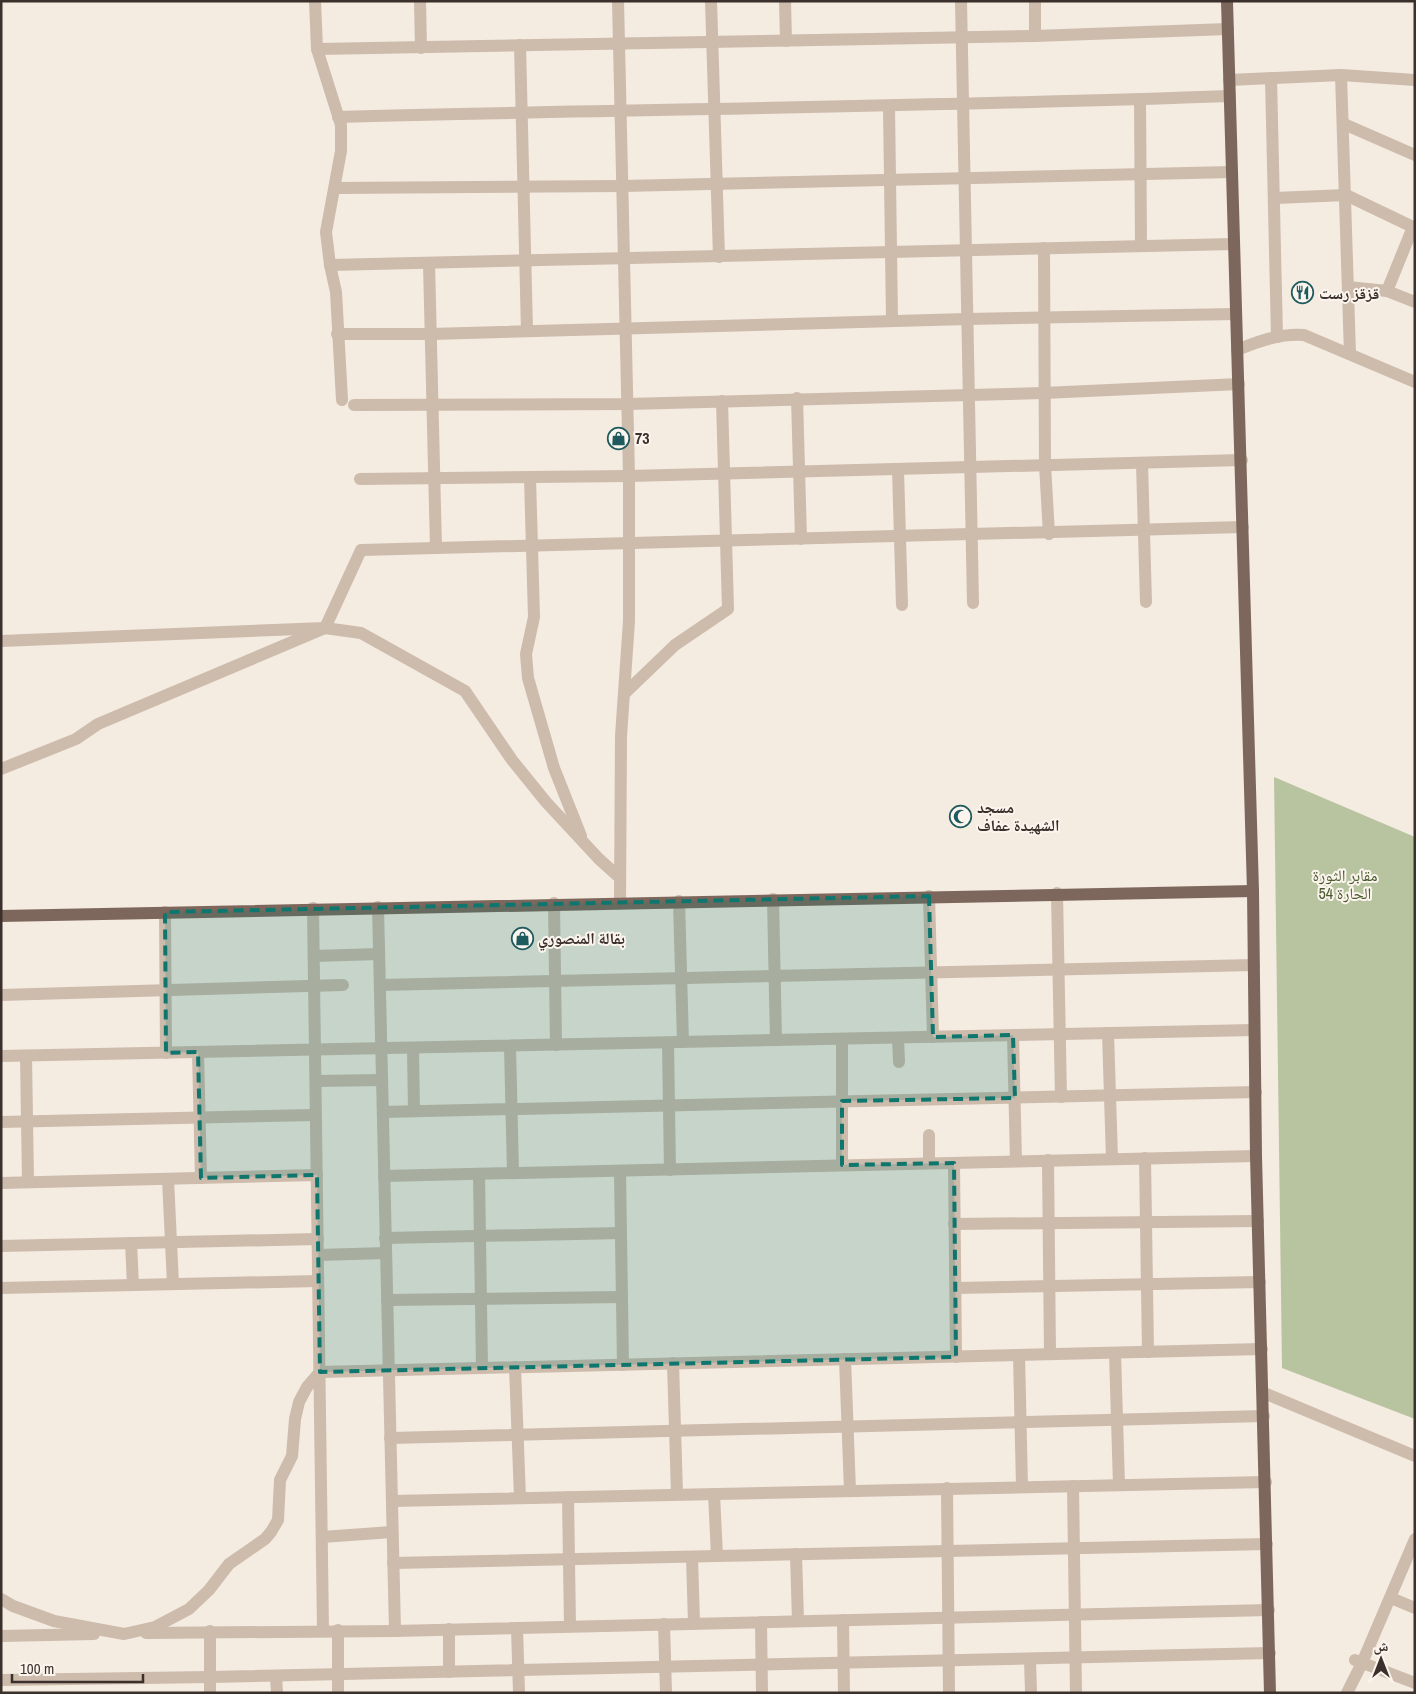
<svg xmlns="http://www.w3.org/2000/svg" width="1416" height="1694" viewBox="0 0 1416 1694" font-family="'Archivo Narrow','Noto Naskh Arabic',sans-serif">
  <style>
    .green { fill: #b8c4a0 }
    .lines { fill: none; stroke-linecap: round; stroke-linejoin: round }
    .minor { stroke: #cdbbac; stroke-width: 12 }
    .major { stroke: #7d675c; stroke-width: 12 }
    .marked { fill: #0f766e; fill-opacity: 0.2; stroke: #0f766e; stroke-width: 4; stroke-dasharray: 10 6; stroke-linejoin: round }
    .labels { text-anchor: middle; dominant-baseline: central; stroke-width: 4; stroke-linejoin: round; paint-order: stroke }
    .poi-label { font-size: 16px; font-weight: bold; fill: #3b302b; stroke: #fbf5ee; text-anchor: start }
    .park-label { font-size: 16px; fill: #4a5a2e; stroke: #fbf5ee }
  </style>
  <rect width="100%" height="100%" fill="#f4ebe1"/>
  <polygon class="green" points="1274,777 1415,837 1415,1419 1282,1368"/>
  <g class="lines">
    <g class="minor">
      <polyline points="315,1 317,49 341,125 341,151 326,232 330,265 336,292 342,400"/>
      <polyline points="420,1 421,48"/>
      <polyline points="618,1 629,476 629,621 621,736 620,902"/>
      <polyline points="711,1 719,257"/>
      <polyline points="785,1 786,41"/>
      <polyline points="961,1 973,603"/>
      <polyline points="1035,1 1035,36"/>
      <polyline points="520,45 527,331"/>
      <polyline points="317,49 1035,36 1228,29"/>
      <polyline points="1341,75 1350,354"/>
      <polyline points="1271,78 1277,337"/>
      <polyline points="1229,80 1341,75 1415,80"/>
      <polyline points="1140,99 1141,246"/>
      <polyline points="889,107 892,321"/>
      <path d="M338 117C636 109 933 107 1230 96"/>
      <polyline points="1344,124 1415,155"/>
      <polyline points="335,188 623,186 1232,172"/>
      <polyline points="1275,198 1346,195 1415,228"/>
      <polyline points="1044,248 1045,465 1049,534"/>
      <polyline points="429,263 436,548"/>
      <polyline points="330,265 1234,244"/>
      <polyline points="1348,287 1387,291 1415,302"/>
      <polyline points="1387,291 1413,227"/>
      <polyline points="337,334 431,334 967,319 1235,314"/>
      <path d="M1237 350C1259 341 1281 333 1304 335L1415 382"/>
      <polyline points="797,398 801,539"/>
      <polyline points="354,405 627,404 1044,393 1239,384"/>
      <polyline points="1142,463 1146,602"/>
      <polyline points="898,470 902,605"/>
      <polyline points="530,478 534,617 526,654 528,678 554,768 581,836"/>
      <polyline points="360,479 629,476 1242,460"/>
      <polyline points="1,641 325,628 361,633 465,691 512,760 546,802 599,859 619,877"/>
      <polyline points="624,694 675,645 728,609 722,401"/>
      <polyline points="1,769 76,739 98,724 325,628 361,550 1243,527"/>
      <polyline points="1057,893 1061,1097"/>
      <polyline points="929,896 933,1037"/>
      <polyline points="773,899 776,1040"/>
      <polyline points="679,901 683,1042"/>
      <polyline points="554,903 556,1045"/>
      <polyline points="378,907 395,1631"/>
      <polyline points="313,908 323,1631"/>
      <polyline points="165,912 166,1053"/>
      <polyline points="314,956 379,954"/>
      <polyline points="380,985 1254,965"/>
      <polyline points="1,995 343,985"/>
      <polyline points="1108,1033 1112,1159"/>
      <polyline points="1013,1035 1016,1161"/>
      <polyline points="898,1038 899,1062"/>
      <polyline points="668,1043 670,1170"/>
      <polyline points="510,1046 513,1173"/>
      <polyline points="413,1049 414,1111"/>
      <polyline points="198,1052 201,1178"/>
      <polyline points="1,1056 1254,1030"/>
      <polyline points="26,1056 28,1182"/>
      <polyline points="316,1081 382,1080"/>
      <polyline points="383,1112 1256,1092"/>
      <polyline points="1,1122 315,1115"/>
      <polyline points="929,1135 929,1163"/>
      <polyline points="1145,1158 1148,1352"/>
      <polyline points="1048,1160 1050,1354"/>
      <polyline points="954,1163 956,1357"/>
      <polyline points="842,1165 842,1039"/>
      <polyline points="620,1171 623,1365"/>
      <polyline points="479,1174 482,1368"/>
      <polyline points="384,1176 1256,1156"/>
      <polyline points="168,1179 173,1284"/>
      <polyline points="1,1183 317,1175"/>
      <polyline points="954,1224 1258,1221"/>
      <polyline points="385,1238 621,1233"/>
      <polyline points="131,1243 133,1285"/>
      <polyline points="1,1246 318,1239"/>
      <polyline points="318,1255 386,1253"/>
      <polyline points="1,1288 318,1281"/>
      <polyline points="956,1288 1260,1282"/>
      <polyline points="387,1300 622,1297"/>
      <polyline points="1115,1353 1119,1485"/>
      <polyline points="1019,1355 1022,1487"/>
      <polyline points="845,1359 850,1491"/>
      <polyline points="673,1363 677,1494"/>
      <polyline points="515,1367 520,1498"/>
      <polyline points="1264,1393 1415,1456"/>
      <polyline points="390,1438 1264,1416"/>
      <polyline points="1073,1486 1076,1693"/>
      <polyline points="947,1488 949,1693"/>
      <polyline points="714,1494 717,1556"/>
      <polyline points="568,1497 570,1626"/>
      <polyline points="392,1501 1266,1482"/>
      <polyline points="322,1537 392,1532"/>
      <polyline points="796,1554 798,1621"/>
      <polyline points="692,1557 694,1623"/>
      <polyline points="393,1563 1267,1544"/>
      <polyline points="1391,1598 1415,1608"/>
      <polyline points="1,1599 13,1606 54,1621 124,1634 155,1627 189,1609 209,1590 229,1564 265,1539 271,1532 278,1520 280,1480 292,1456 295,1419 299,1402 307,1387 320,1372 1262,1349"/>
      <polyline points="843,1620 844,1693"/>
      <polyline points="761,1622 762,1693"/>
      <polyline points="664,1624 666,1693"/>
      <polyline points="517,1628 519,1693"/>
      <polyline points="449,1629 449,1672"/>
      <polyline points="210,1631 210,1693"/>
      <polyline points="146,1633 395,1631 1269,1610"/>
      <polyline points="1,1636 94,1634"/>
      <polyline points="1030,1659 1031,1693"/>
      <polyline points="1355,1660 1415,1683"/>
      <polyline points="276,1676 277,1693"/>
      <polyline points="1,1680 210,1677 1270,1653"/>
      <polyline points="338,1693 338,1630"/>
      <polyline points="1347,1693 1362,1663 1415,1539"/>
    </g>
    <g class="major">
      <polyline points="1227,1 1253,891 1256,1156 1270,1693"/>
      <polyline points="1,916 1253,891"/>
    </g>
  </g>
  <path class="marked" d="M929 896 933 1037 1013 1035 1015 1098 842 1101V1165L954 1163 956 1357 320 1372 317 1175 201 1178 198 1052 166 1053 165 912Z"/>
  <defs>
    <symbol id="restaurant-ring" viewBox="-11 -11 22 22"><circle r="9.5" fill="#fbf5ee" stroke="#1f5a5e" stroke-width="1.5"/><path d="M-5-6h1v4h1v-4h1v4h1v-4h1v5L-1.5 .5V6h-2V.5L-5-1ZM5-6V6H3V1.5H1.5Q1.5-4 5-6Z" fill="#1f5a5e"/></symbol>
    <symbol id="shop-ring" viewBox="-11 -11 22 22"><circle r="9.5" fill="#fbf5ee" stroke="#1f5a5e" stroke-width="1.5"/><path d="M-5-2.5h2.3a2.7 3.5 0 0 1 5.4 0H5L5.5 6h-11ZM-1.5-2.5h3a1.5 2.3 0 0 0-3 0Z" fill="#1f5a5e"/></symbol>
    <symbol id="mosque-ring" viewBox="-11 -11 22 22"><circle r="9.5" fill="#fbf5ee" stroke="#1f5a5e" stroke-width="1.5"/><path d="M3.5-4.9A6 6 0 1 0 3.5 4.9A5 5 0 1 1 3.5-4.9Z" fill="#1f5a5e"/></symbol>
  </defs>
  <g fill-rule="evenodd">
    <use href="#restaurant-ring" x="1290" y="280" width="25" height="25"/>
    <use href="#shop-ring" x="606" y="426" width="25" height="25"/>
    <use href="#mosque-ring" x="948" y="804" width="25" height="25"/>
    <use href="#shop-ring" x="510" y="926" width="25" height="25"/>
  </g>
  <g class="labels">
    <g class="poi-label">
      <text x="1319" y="293">قزقز رست</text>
      <text x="635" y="438">73</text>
      <text x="977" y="807">مسجد<tspan x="977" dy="18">الشهيدة عفاف</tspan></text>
      <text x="538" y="938">بقالة المنصوري</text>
    </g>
    <g class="park-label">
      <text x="1345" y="875">مقابر الثورة<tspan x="1345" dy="18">الحارة 54</tspan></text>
    </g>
  </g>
  <rect width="1416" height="1694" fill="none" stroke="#3b302b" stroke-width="5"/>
  <g transform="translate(1381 1659)" stroke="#fbf5ee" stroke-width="4" paint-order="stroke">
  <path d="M0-4L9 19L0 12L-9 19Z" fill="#3b302b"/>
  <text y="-8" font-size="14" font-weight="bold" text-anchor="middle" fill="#3b302b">ش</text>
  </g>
  <path d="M12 1674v8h131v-8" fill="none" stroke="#3b302b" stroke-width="2.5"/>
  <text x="20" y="1674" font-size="15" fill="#3b302b" stroke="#fbf5ee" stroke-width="4" paint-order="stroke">100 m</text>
</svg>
